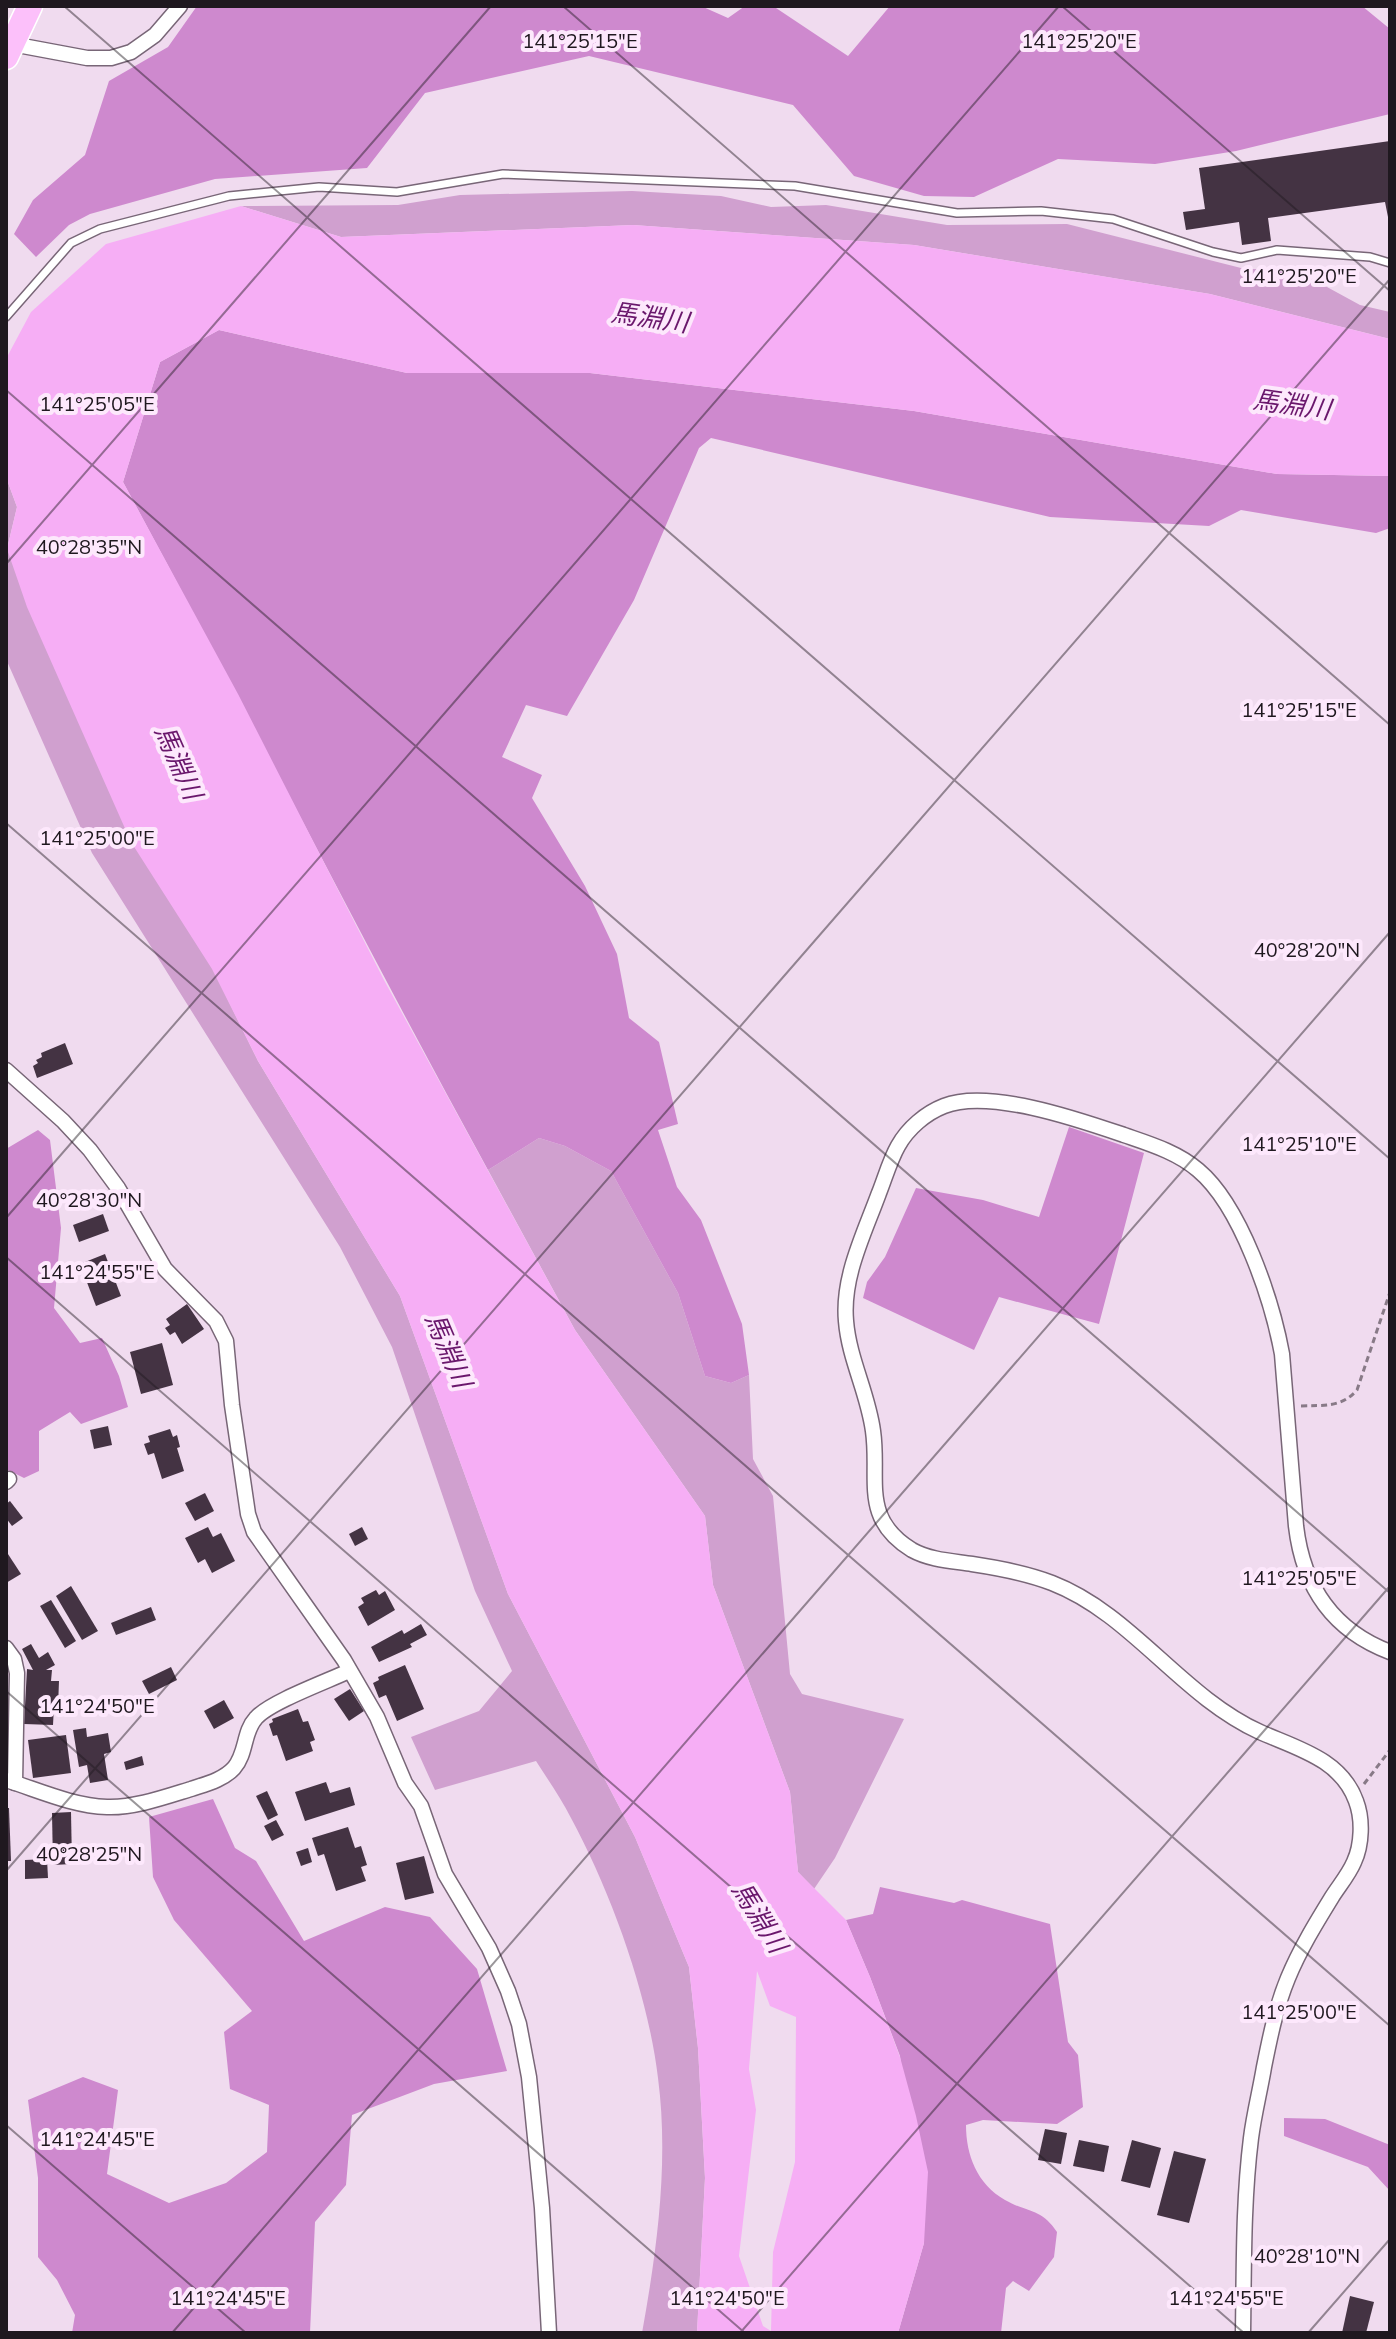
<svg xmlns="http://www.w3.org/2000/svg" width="1396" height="2339" viewBox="0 0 1396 2339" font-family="Mulish,'Noto Sans JP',sans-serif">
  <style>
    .green { fill: #d0a0cf }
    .forest { fill: #ce89ce }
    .water { fill: #f6aef5; fill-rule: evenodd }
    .building { fill: #443343 }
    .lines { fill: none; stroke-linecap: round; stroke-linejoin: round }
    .service-casing { stroke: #786677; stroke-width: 10 }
    .minor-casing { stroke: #786677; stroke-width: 17 }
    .trunk-casing { stroke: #fff; stroke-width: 27 }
    .path { stroke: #887a87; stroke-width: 3; stroke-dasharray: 6 4; stroke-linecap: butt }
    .service { stroke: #fff; stroke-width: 7 }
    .minor { stroke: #fff; stroke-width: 14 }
    .trunk { stroke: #fcc0fa; stroke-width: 24 }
    .ticks { fill: none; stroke: #1f181f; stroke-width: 2; stroke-opacity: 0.45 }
    .labels { text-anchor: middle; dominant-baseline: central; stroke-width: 8; stroke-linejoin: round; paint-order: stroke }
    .water-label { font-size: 26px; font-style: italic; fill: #6a176c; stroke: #fde8fc }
    .ticks-label { font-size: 20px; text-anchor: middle; fill: #1f181f; stroke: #fde8fc; stroke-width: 8; stroke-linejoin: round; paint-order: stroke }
  </style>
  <rect width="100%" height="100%" fill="#f0dbef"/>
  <g class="green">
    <polygon points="632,191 721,196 771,207 826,205 947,225 1067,224 1245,269 1294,269 1360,305 1390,312 1390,339 1210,294 914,245 633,225 341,237 241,206 398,205 460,195"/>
    <path d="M6 477 17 507 7 549 258 1061 400 1296 508 1594 635 1837 689 1967 698 2048 705 2178 697 2333H642C657 2250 669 2162 658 2078 648 1994 611 1892 571 1818 561 1798 548 1780 536 1761L435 1790 411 1737 479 1711 512 1671 475 1591 392 1347 340 1247 92 853 6 659Z"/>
    <polygon points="539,1138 565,1146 611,1171 678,1293 705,1376 731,1383 749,1375 753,1459 773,1496 790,1674 802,1694 904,1719 835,1858 814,1889 798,1872 790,1792 713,1585 705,1516 575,1330 488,1170"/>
  </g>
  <g class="forest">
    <polygon points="197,6 701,6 728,18 745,6 773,6 848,56 890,6 1362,6 1390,29 1390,114 1236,151 1155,164 1058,159 974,197 924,196 854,176 793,105 589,56 425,93 367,168 215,179 90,214 69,225 36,257 14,234 33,200 85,155 109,81 168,47"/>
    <path d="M219 330 407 373H590L914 411 1277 474 1390 476V528L1376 533 1241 510 1209 526 1050 517 711 438 699 448 634 600 567 716 526 705 502 757 542 775 532 798 585 886 617 954 629 1018 659 1042 678 1124 658 1130 677 1187 701 1220 742 1324 749 1375 731 1383 705 1376 678 1293 611 1171 565 1146 539 1138 488 1170C363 942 247 711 123 482L160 362Z"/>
    <polygon points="1069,1127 1144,1153 1099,1324 999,1297 974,1350 863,1298 867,1282 885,1257 916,1188 983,1200 1039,1217"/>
    <polygon points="38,1130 50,1140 61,1228 54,1308 80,1343 102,1338 119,1376 128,1407 81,1424 70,1412 39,1431 39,1471 24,1478 6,1469 6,1149"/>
    <polygon points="213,1799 235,1848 256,1861 304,1941 385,1907 430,1917 477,1969 507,2071 434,2084 352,2115 346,2185 315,2222 310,2333 72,2333 75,2315 57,2280 38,2257 38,2178 28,2100 83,2077 118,2090 107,2174 169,2203 226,2183 267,2152 269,2105 230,2089 224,2032 252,2011 174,1920 153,1877 149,1817"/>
    <path d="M880 1887 954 1903 962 1900 1050 1924 1068 2042 1078 2055 1083 2107 1057 2124 983 2120 966 2125C966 2155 977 2184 1005 2200 1028 2213 1041 2208 1057 2232L1054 2257 1029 2291 1013 2281 1006 2288 1001 2333H898L924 2243 900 2056 870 1977 846 1920 873 1914Z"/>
    <polygon points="1284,2118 1325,2119 1390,2145 1390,2191 1368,2167 1284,2136"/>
  </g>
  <path class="water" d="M241 206 341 237 633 225 914 245 1210 294 1390 339V476L1277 474 914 411 590 373H407L219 330 160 362 123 482 238 694 384 980 575 1330 705 1516 713 1585 790 1792 798 1872 846 1920 870 1977 900 2057 916 2116 928 2172 924 2243 898 2333H697L705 2178 698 2048 689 1967 635 1837 508 1594 400 1296 258 1061 212 969 131 842 27 607 7 549 17 507 6 477V364L7 357 31 312 106 244ZM757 1971 770 2006 796 2017 795 2162 773 2252 771 2331 763 2326 739 2256 756 2110 749 2069Z"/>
  <g class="building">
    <polygon points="1390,141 1390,227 1385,202 1268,218 1271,241 1242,245 1239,222 1186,230 1183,212 1205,209 1199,168"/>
    <polygon points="65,1043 73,1064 37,1078 33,1066 38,1063 36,1060 42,1057 41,1053"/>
    <polygon points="103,1214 109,1231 79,1242 73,1225"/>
    <polygon points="105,1254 121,1296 96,1306 80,1264"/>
    <polygon points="187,1304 204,1329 182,1344 175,1332 170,1335 165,1328 170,1325 166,1319"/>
    <polygon points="162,1343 173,1385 141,1394 130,1352"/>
    <polygon points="108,1426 112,1445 94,1449 90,1430"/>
    <polygon points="170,1429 173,1437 177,1435 180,1447 177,1448 184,1471 162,1479 154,1453 148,1455 144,1444 150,1442 148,1436"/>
    <polygon points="205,1493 214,1511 195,1521 185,1503"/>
    <polygon points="10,1501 23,1518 12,1526 6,1518 6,1504"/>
    <polygon points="208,1527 213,1537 221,1533 235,1561 212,1573 205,1559 198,1563 185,1538"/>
    <polygon points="362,1527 368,1539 355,1546 349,1534"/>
    <polygon points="6,1551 21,1574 6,1583"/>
    <polygon points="71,1586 98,1631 82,1640 56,1596"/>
    <polygon points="376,1590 379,1595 385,1591 395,1610 368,1626 358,1607 364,1603 361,1598"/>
    <polygon points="51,1600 76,1641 65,1648 40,1606"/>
    <polygon points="151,1607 156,1620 116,1635 111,1623"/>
    <polygon points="421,1624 427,1635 410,1644 412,1647 379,1662 371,1647 402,1630 404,1634"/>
    <polygon points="31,1644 39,1658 48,1652 55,1665 46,1670 52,1670 51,1681 59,1681 58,1707 54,1706 53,1725 24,1724 27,1669 33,1670 22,1649"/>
    <polygon points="405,1665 424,1709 397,1721 386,1695 379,1698 373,1683 379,1680 378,1677"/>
    <polygon points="171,1667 177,1680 149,1694 142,1681"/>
    <polygon points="350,1689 364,1711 349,1721 334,1699"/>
    <polygon points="224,1700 234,1718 214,1729 204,1711"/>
    <polygon points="298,1709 303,1722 308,1721 315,1740 310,1742 313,1751 286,1761 277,1735 273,1736 269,1724 273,1722 272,1719"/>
    <polygon points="86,1728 87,1737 108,1733 111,1752 104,1754 108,1780 90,1783 87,1765 79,1767 73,1730"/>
    <polygon points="66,1735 71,1773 33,1778 28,1740"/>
    <polygon points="142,1756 144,1765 126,1770 124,1762"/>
    <polygon points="326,1782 330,1793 350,1787 355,1805 305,1821 295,1792"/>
    <polygon points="267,1791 278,1815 268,1820 256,1796"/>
    <polygon points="6,1808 9,1808 11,1861 6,1861"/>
    <polygon points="71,1812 72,1864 53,1865 52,1813"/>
    <polygon points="276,1820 284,1835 272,1841 264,1826"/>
    <polygon points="348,1827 355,1848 361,1846 367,1865 361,1867 366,1881 336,1891 324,1854 318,1856 312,1838"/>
    <polygon points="308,1848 312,1862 301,1866 296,1852"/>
    <polygon points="424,1856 434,1893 405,1900 396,1863"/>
    <polygon points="47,1859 48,1878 25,1879 25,1860"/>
    <polygon points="1045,2129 1067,2133 1061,2164 1038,2160"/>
    <polygon points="1079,2140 1109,2146 1104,2172 1073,2166"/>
    <polygon points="1132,2140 1161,2148 1150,2188 1121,2181"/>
    <polygon points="1174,2151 1206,2159 1189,2223 1157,2215"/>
    <polygon points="1350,2296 1374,2302 1366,2333 1342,2333"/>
  </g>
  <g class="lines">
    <defs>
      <polyline id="service" points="6,317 71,243 100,229 229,196 319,187 397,192 503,174 795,186 957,213 1041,211 1113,219 1213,252 1241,258 1277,250 1370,257 1390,263"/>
      <g id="minor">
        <polyline points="12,44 87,58 111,58 131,52 155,35 180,6"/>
        <polyline points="6,1070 63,1121 90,1150 118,1188 165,1269 216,1321 226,1341 232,1405 248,1514 254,1532 344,1660 377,1717 405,1783 421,1806 445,1874 489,1948 508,1991 519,2024 529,2077 542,2208 549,2333"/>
        <polyline points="6,1482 9,1479"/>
        <polyline points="6,1648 14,1659 17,1673 15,1783"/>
        <path d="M6 1780C38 1790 73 1806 107 1807 134 1808 165 1797 191 1789 206 1784 223 1780 234 1768 247 1753 243 1732 256 1718 270 1702 328 1681 349 1671"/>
        <path d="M1243 2333C1244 2268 1243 2202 1251 2138 1254 2114 1260 2091 1264 2067 1270 2037 1276 2007 1288 1978 1300 1949 1316 1923 1332 1897 1339 1886 1349 1874 1354 1862 1362 1845 1363 1819 1356 1801 1341 1759 1296 1748 1260 1732 1181 1696 1132 1614 1052 1583 1026 1573 999 1568 972 1564 952 1561 930 1560 912 1550 860 1518 880 1479 873 1431 868 1393 849 1359 846 1321 842 1277 864 1234 879 1193 885 1178 890 1160 898 1146 908 1128 926 1113 944 1106 988 1088 1080 1120 1124 1135 1150 1144 1177 1152 1198 1170 1241 1206 1272 1300 1282 1354L1296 1526C1303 1586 1332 1630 1390 1652"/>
      </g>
      <polyline id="trunk" points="6,57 30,6"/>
    </defs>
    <use href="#service" class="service-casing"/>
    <use href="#minor" class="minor-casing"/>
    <use href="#trunk" class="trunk-casing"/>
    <g class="path">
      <path d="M1301 1406C1324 1405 1341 1408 1357 1390L1390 1292"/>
      <polyline points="1364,1784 1390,1750"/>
    </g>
    <use href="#service" class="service"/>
    <use href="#minor" class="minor"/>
    <use href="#trunk" class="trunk"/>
  </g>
  <path class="ticks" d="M64 6 1390 1159M563 6 1390 725M1062 6 1390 291M6 390 1390 1593M6 564 491 6M6 823 1390 2026M6 1218 1059 6M6 1257 1244 2333M6 1691 745 2333M6 1871 1390 279M6 2125 246 2333M172 2333 1390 932M740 2333 1390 1586M1308 2333 1390 2239"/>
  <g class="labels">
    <g class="water-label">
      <text transform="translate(650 317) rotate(8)">馬淵川</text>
      <text transform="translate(1292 404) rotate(8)">馬淵川</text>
      <text transform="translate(179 762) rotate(66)">馬淵川</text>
      <text transform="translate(449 1350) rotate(67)">馬淵川</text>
      <text transform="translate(760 1917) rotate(58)">馬淵川</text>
    </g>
  </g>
  <g class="ticks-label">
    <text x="580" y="48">141°25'15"E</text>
    <text x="1079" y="48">141°25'20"E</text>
    <text x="1299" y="283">141°25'20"E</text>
    <text x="97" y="411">141°25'05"E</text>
    <text x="89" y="554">40°28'35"N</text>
    <text x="1299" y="717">141°25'15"E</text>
    <text x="97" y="845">141°25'00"E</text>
    <text x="1307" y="957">40°28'20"N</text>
    <text x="1299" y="1151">141°25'10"E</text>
    <text x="89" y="1207">40°28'30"N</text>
    <text x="97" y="1279">141°24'55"E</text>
    <text x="1299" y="1585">141°25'05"E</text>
    <text x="97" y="1713">141°24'50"E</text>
    <text x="89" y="1861">40°28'25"N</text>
    <text x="1299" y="2019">141°25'00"E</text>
    <text x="97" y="2146">141°24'45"E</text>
    <text x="1307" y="2263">40°28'10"N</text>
    <text x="228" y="2305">141°24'45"E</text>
    <text x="727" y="2305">141°24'50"E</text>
    <text x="1226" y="2305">141°24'55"E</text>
  </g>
  <rect width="1396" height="2339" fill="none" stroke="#1f181f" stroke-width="16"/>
</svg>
